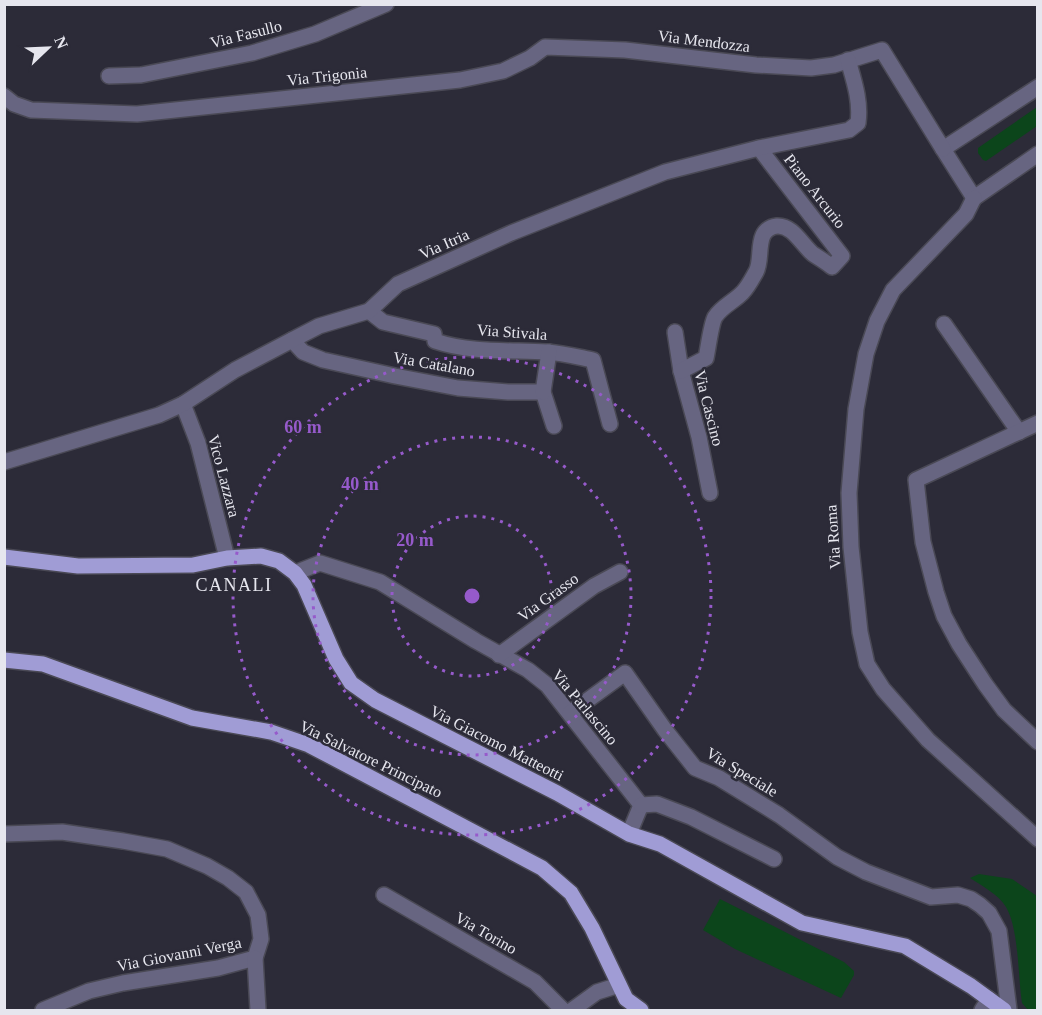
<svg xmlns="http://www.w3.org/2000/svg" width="1042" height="1015" viewBox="0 0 1042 1015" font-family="'Times New Roman',serif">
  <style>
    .green { fill: #0c451b }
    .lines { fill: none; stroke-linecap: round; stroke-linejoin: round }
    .minor-casing { stroke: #4a4955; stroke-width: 18 }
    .major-casing { stroke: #4a4955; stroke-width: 18 }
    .minor { stroke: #676581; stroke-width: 15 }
    .major { stroke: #a09cd5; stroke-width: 15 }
    .ring { fill: none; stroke: #965acb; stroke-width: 3; stroke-dasharray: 3 6 }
    .labels { text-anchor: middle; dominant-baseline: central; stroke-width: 5; stroke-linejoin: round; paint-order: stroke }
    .street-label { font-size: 16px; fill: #e6e6ee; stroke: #2c2b38 }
    .neighbourhood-label { font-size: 18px; letter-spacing: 1.5px; fill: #e6e6ee; stroke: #2c2b38 }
    .centre { fill: #965acb; stroke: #2c2b38; stroke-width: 3 }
    .ring-label { font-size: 18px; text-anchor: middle; font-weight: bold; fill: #965acb; stroke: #2c2b38; stroke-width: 5; stroke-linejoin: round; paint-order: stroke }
  </style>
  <rect width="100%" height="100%" fill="#2c2b38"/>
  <g class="green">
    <polygon points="1037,107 1037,126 986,161 983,160 978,153 978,148"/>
    <path d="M979 874 1012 879 1037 896V1010H1028L1022 1003C1018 977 1019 929 1006 907 998 894 982 886 970 878Z"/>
    <polygon points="720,899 844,962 854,971 854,975 841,998 735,949 703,930"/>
  </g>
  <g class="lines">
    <defs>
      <g id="minor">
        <polyline points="109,76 141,75 252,53 315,34 386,4"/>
        <polyline points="1038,87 943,149 974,198 1038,154"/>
        <polyline points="4,96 14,104 31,110 137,114 460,80 503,71 530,58 545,47 625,50 756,65 811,68 834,65 882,50 943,149"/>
        <polyline points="974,198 966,214 893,290 877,321 866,354 856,409 849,493 851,547 860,632 867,664 883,689 928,740 1038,839"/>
        <path d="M369 311 383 322 434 334 435 341C470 353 510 350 547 352 562 353 578 357 593 360L610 424"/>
        <polyline points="944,324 1019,432"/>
        <polyline points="675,332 681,371 699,437 710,493"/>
        <polyline points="292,340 303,352 323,360 395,376 458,388 508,392 543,392 554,426"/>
        <path d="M681 371 706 358C708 349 711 324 715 317 722 306 735 301 743 292 748 287 752 279 756 272 764 258 753 229 777 226 793 225 802 245 813 254 819 258 826 262 832 267L842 256 759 148"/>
        <polyline points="543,392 549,352"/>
        <polyline points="183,404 198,443 227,558"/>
        <polyline points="1038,423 916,480 923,542 936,592 944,616 959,644 985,684 1004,710 1038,742"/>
        <path d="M4 462 159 415 183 404 235 370 292 340 319 326 369 311 398 284 511 233 665 172 759 148 849 130 858 123C861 101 854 81 848 60"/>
        <polyline points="295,573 320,563 380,582 476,641 528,670 547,685 641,805 629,834"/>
        <polyline points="499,655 594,586 620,572"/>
        <polyline points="570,713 625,673 665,730 695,768 719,778 779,815 837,857 866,872 931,897 958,895 971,899 980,905 989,913 999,931 1009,1010"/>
        <polyline points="641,805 657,804 691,817 774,859"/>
        <polyline points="4,834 62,832 123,841 167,849 207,866 228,878 246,892 258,915 261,939 255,958 218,968 123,983 89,991 43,1010"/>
        <polyline points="384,895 535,982 563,1010"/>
        <polyline points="255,958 258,1010"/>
        <polyline points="572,1010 597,992 619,985"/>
        <polyline points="982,1010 989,999"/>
      </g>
      <g id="major">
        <polyline points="4,557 78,566 193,565 227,558 261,556 279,561 295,573 304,585 336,659 351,683 375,700 557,793 629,834 660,844 802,923 905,946 971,986 1004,1010"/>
        <polyline points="4,660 43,664 192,718 271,732 309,745 542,868 571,893 592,928 626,999 641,1010"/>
      </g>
    </defs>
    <use href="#minor" class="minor-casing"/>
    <use href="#major" class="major-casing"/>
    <use href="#minor" class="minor"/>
    <use href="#major" class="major"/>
  </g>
  <g class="ring">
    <circle cx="472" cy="596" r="80"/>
    <circle cx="472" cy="596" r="159"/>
    <circle cx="472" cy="596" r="239"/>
  </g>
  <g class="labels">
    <g class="street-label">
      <text transform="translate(246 34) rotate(-14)">Via Fasullo</text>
      <text transform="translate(704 41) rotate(7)">Via Mendozza</text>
      <text transform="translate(327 76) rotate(-6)">Via Trigonia</text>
      <text transform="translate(815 191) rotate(52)">Piano Arcurio</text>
      <text transform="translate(444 244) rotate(-24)">Via Itria</text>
      <text transform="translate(512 332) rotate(4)">Via Stivala</text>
      <text transform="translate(434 364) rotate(10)">Via Catalano</text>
      <text transform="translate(709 408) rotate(76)">Via Cascino</text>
      <text transform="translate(224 476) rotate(75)">Vico Lazzara</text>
      <text transform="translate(833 537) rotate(-94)">Via Roma</text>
      <text transform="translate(548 597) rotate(-36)">Via Grasso</text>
      <text transform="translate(585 707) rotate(50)">Via Parlascino</text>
      <text transform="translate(497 743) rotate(27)">Via Giacomo Matteotti</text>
      <text transform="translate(371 759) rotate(26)">Via Salvatore Principato</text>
      <text transform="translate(742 772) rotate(31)">Via Speciale</text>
      <text transform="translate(486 933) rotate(30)">Via Torino</text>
      <text transform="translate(179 954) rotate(-11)">Via Giovanni Verga</text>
    </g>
    <g class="neighbourhood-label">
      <text x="234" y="585">CANALI</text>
    </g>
  </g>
  <circle cx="472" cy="596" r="9" class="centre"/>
  <g class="ring-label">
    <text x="303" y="433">60 m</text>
    <text x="360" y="490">40 m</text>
    <text x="415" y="546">20 m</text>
  </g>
  <rect width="1042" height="1015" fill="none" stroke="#e6e6ee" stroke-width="12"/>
  <g transform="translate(48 48) rotate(67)" stroke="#2c2b38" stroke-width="4.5" paint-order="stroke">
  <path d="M0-4.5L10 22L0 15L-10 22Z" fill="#e6e6ee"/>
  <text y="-9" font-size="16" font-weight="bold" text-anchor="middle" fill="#e6e6ee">N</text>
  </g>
</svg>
